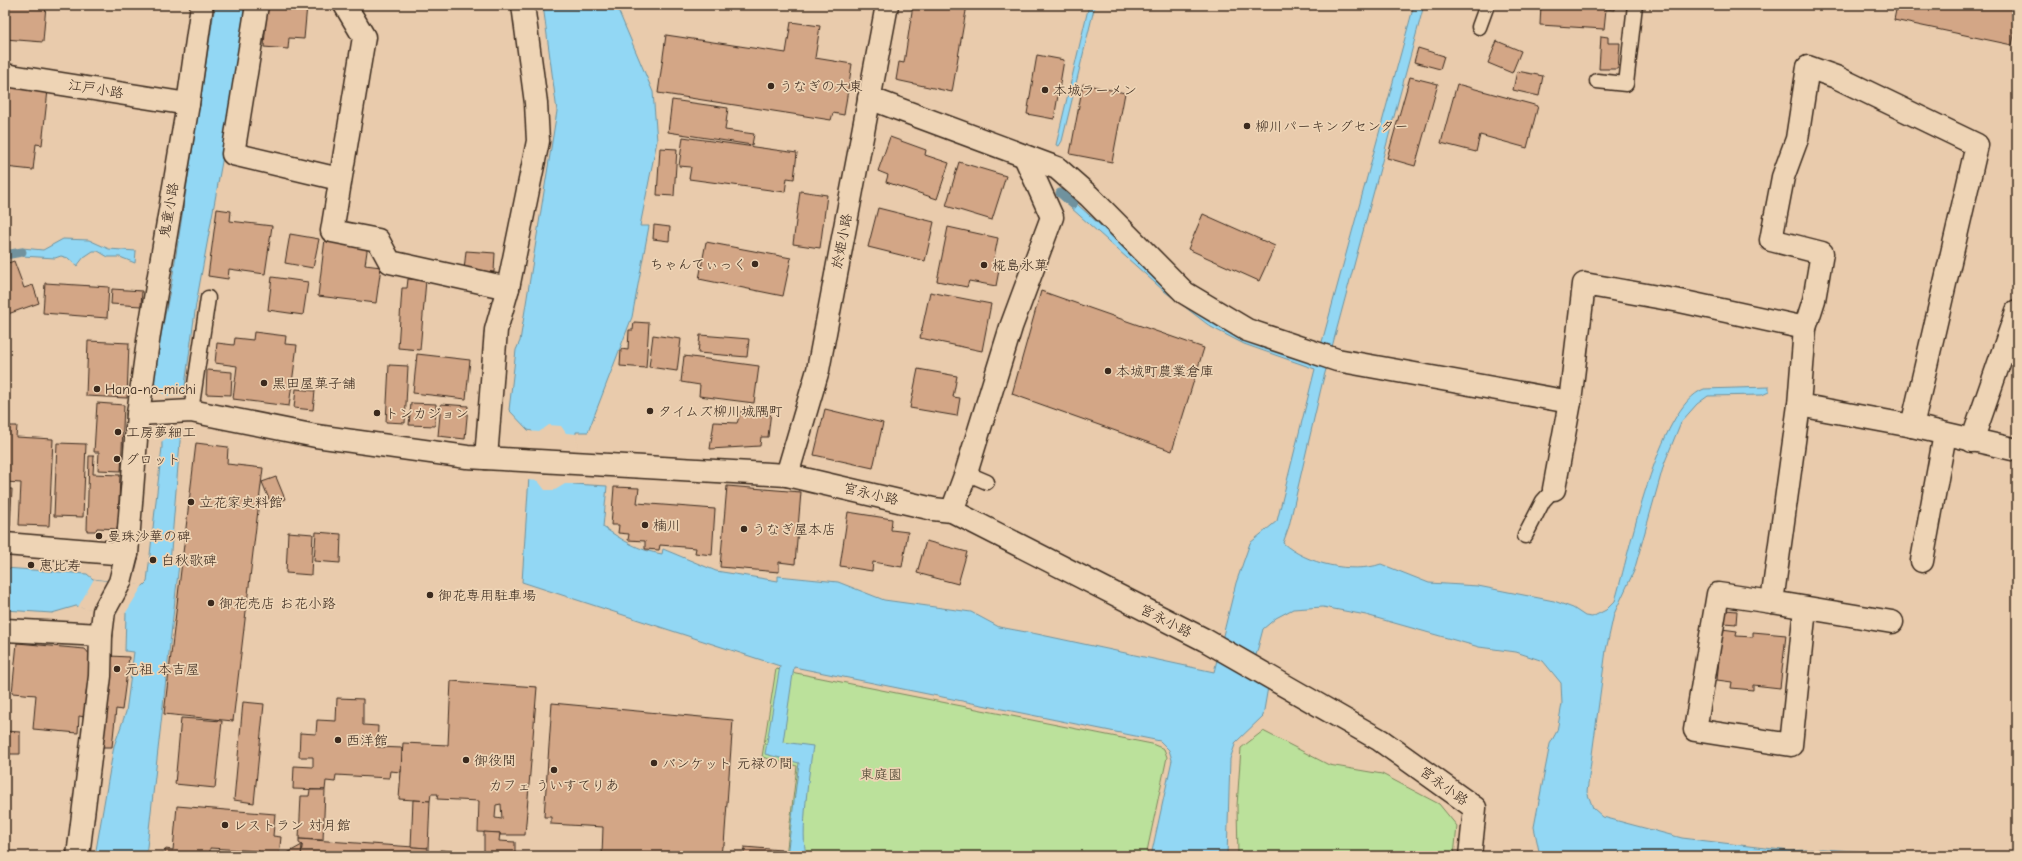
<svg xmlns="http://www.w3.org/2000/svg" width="2022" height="861" viewBox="0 0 2022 861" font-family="'Comic Neue','Klee One',sans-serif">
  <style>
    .green { fill: #bbe19b; stroke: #7b865c }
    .water { fill: #92d7f4; stroke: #6f929e }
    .pier { fill: #e9cbac }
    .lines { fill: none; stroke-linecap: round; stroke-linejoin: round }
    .stream { stroke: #6f929e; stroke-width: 9 }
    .building { fill: #d3a686; stroke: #3b2a1e; fill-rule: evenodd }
    .service-casing { stroke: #3b2a1e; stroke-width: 17 }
    .minor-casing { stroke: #3b2a1e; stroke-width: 25 }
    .service { stroke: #eed4b5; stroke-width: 14 }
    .minor { stroke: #eed4b5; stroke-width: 22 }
    .poi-dot { fill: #3b2a1e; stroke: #eed4b5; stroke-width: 1.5 }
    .labels { text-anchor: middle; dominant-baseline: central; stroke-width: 3.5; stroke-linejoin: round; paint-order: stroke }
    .poi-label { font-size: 14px; fill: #3b2a1e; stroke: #eed4b5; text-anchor: start }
    .street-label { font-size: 14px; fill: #3b2a1e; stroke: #eed4b5 }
    .park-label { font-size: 14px; fill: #4e4531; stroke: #eed4b5 }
  </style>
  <rect width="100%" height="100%" fill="#e9cbac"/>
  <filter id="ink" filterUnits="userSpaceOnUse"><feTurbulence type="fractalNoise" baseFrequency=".025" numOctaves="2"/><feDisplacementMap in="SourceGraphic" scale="8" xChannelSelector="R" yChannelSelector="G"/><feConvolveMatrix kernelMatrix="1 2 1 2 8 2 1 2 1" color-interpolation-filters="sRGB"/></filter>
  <g filter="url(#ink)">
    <g class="green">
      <polygon points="776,669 1152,744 1164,749 1167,757 1146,856 786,856 797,766 762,757"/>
      <polygon points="1263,731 1329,765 1382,774 1439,804 1457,826 1454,856 1238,856 1237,806 1241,748"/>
    </g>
    <g class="water">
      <polygon points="215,5 245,5 223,156 196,304 184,393 170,563 179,564 146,856 95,856 114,746 126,712 134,652 125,651 126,613 76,606 52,613 5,610 5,568 87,574 93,579 143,586 147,582 162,447 161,391 152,380 172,280"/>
      <path d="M543 5H616L653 92 657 141 640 226H649L632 317 588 432H576L573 484 607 486 603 527C624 541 637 550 662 554L663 549 716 571 778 581V576L838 582 884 600 971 612 999 627 1037 634 1214 672 1236 583 1250 543 1277 521 1315 369 1244 344 1211 327 1164 291 1061 199 1067 195 1162 281 1316 364 1414 5H1424L1322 384 1289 526 1283 543C1306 564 1352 574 1381 564L1429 583 1478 586 1554 601 1573 608 1585 616 1592 617 1606 610 1615 601C1629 554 1658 406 1704 389L1769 387V392L1762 395 1708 396 1697 404 1681 422 1664 464 1634 571 1614 614 1606 650 1587 792 1593 808 1603 817 1682 838 1790 851 1822 849 1929 856H1540L1534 827 1550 744 1557 731 1562 704 1561 683 1543 661 1516 652 1479 647 1366 615 1323 607 1293 609 1276 618 1263 629 1250 678 1268 687 1263 716 1236 742 1230 759 1227 856H1151L1172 760 1169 750 1160 741 794 667 783 742 813 746C810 766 799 840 807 856H787L799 763 765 754 780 666 522 582 532 431 528 430 509 410 516 350 520 341 557 111Z"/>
      <polygon points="1089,5 1095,5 1062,141 1059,146 1056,145"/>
      <polygon points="63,239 89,240 109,249 136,251 135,263 120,257 108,257 98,251 93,251 84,257 77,266 68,258 61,256 55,258 22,256 22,248 43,250"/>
    </g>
    <g class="pier">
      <polygon points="159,392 169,396 186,394 186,396 184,428 159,443"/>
      <polygon points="549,425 561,426 566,433 577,434 575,482 589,484 565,484 555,490 545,490 538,481 527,480 530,432 527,431 539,432"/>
      <polygon points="94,579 98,580 143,585 125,614 78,607"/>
    </g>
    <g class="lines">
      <g class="stream">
        <polyline points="1060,193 1073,204"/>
        <polyline points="5,255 22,252"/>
      </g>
    </g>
    <g class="building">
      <polygon points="5,5 46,5 43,42 5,39"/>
      <polygon points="267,5 307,5 304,39 289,38 288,49 264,47"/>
      <polygon points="913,5 967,5 952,92 896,80 899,62 904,63"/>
      <polygon points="1541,5 1615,5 1614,10 1606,9 1604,29 1540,25"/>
      <polygon points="1897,5 2017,5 2017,21 2012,45 1894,20"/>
      <polygon points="791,22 820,26 815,58 852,64 844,115 833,113 831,120 658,93 666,35 786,53"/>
      <polygon points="1601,36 1608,37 1608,43 1620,43 1618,69 1599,69"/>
      <polygon points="1497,41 1521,51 1512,73 1488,63"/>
      <polygon points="1418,48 1444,56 1440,69 1414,62"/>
      <polygon points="1037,55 1064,60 1054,119 1027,114"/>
      <polygon points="1517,71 1543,76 1539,96 1513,90"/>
      <polygon points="1410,77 1438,84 1415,166 1387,158"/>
      <polygon points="1083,84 1125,93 1112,162 1070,154"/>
      <polygon points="1457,84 1538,106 1527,148 1480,135 1476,152 1441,143"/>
      <polygon points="5,85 48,90 42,145 36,144 33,170 5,167"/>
      <polygon points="672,100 728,108 725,130 754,134 752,145 668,132"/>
      <polygon points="683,137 797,153 794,179 787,178 785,192 689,179 691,167 679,166"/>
      <polygon points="890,137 926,150 925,155 949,163 937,199 886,182 888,175 878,171"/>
      <polygon points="660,148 677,149 674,196 657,195"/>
      <polygon points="959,162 1006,176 992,220 946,206"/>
      <polygon points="800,191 827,195 820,248 793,244"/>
      <polygon points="878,208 934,222 925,261 868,247"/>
      <polygon points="217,209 231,211 230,221 272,226 265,274 229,269 228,279 208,276"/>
      <polygon points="1203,214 1275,246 1259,281 1188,249"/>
      <polygon points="654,225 670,227 669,241 653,239"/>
      <polygon points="948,227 998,238 993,263 1000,265 996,286 969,281 967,287 937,281"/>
      <polygon points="290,234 319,239 313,268 285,263"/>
      <polygon points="325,239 368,244 365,265 381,267 376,303 318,296"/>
      <polygon points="706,242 791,258 783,296 699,279"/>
      <polygon points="466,251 495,253 494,272 464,270"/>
      <polygon points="14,261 24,288 33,285 39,303 5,315 5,264"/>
      <polygon points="272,277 308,282 303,315 268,310"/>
      <polygon points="408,279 426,280 420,350 398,348 402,288 407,288"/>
      <polygon points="45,283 109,287 107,318 43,313"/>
      <polygon points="112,289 142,291 141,306 111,304"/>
      <polygon points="1041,291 1204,348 1172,451 1012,394"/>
      <polygon points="930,292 991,304 982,351 920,338"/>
      <polygon points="634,322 649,323 646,368 620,366 621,349 628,350 629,330 633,330"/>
      <polygon points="254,332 286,336 285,344 297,345 289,406 233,399 237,366 215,363 217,343 234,345 235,338 253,340"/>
      <polygon points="653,335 681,339 677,371 649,367"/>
      <polygon points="700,335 749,339 747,357 698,353"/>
      <polygon points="88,341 129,343 127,398 86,396"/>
      <polygon points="417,354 470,360 466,399 413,393"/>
      <polygon points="684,356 759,366 754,403 699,396 700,385 681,382"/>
      <polygon points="389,365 408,366 405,423 386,422"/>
      <polygon points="918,369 957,376 953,397 960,398 957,416 910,408"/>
      <polygon points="207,370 232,372 231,395 206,394"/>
      <polygon points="296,389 315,391 313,410 294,408"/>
      <polygon points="97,403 124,405 121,471 98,470 99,452 94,452"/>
      <polygon points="411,403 436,404 435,426 409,425"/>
      <polygon points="441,404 468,406 465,439 438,436"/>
      <polygon points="742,409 771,411 768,437 761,437 760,446 710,449 714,422 737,423"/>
      <polygon points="825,409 883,423 873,468 814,455"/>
      <polygon points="5,426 17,426 16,437 53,439 49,526 19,525 21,483 5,482"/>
      <polygon points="57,443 86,444 83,517 54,516"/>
      <polygon points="196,443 228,447 227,464 263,468 233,721 164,714"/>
      <polygon points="89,456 94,456 93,474 120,475 118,529 97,528 96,531 87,531"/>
      <polygon points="276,477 285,499 271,504 262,482"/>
      <polygon points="727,486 801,492 795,564 779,562 779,572 720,567"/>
      <polygon points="614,487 639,488 637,503 715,509 712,555 695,553 696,548 660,545 659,550 645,549 645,541 628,540 629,534 618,533 619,525 611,525"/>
      <polygon points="5,489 12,489 10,526 5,526"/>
      <polygon points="848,512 892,519 891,530 908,532 902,567 873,562 872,571 840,566"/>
      <polygon points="288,532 313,534 311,575 286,573"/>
      <polygon points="316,532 341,534 340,563 314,561"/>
      <polygon points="926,541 967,552 958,584 917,573"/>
      <polygon points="1725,610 1737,611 1736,624 1724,623"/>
      <polygon points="1722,629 1737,631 1736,636 1753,637 1753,632 1786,635 1780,688 1753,685 1753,690 1731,688 1732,682 1717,680"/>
      <polygon points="17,643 85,649 91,656 85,717 79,716 78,733 33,729 36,695 12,693"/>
      <polygon points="110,656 129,657 122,710 116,709 112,747 102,747"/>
      <path d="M451 681 537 687 525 835H500V833L478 832 479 801 437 799 438 794H431L430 801 399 799 403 743 448 745ZM501 804 502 819 495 818 496 805Z"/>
      <polygon points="337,698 363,699 363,725 378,726 377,747 402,748 401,772 390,771 389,778 336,775 335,782 326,781 325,790 293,789 294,766 313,767 313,757 299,757 300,733 316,734 317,720 336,721"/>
      <polygon points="243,702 264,704 254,803 234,800"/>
      <polygon points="552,703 733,720 724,845 722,846 721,856 602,856 603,827 551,824 551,817 544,817"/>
      <polygon points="181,718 222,721 215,788 175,784"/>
      <polygon points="5,731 20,732 20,754 5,754"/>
      <polygon points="310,790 325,790 323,840 299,839 301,796 309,796"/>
      <polygon points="413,800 430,801 428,848 411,847"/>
      <polygon points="177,806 275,814 273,836 281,837 279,856 259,856 259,851 210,848 210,856 165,856 165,849 173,850"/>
      <polygon points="484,832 500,833 499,841 515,842 515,856 428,856 428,854 439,855 440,850 484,853"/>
      <polygon points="299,839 428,848 428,856 301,856 302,845 299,843"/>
      <polygon points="302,845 301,856 282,856"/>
      <polygon points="744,847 781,850 780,856 744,856"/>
    </g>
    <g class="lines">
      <defs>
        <g id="service">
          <polyline points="1479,27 1487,5"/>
          <polyline points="1597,81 1626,84 1635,5"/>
          <polyline points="191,411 208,298"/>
          <polyline points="966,473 987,482"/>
          <polyline points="1525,536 1543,501 1554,489"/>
        </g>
        <g id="minor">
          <polyline points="257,5 233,154 339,179"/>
          <polyline points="345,5 364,37 332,231 378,240 390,262 508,288"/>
          <polyline points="5,75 188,104"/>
          <polyline points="869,98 1057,168 1089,196 1185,293 1247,330 1337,360 1570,402"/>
          <polyline points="1805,328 1814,300 1822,253 1771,240 1783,177 1797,139 1808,67 1836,77 1977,145 1912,426"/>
          <polyline points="1799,405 1772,602 1892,622"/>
          <polyline points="138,414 191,411 316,436 467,457 787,475 933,509 952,511 1205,640 1380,740 1475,808 1470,856"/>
          <polyline points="1972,441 2017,311"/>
          <polyline points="486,458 496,330 508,288 538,141 536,103 523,5"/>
          <polyline points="787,475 818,370 887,5"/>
          <polyline points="1554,489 1570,402 1584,284 1680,301 1805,328 1799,405 1912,426 2017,450"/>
          <polyline points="952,511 966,473 1011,327 1052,217 1025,157"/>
          <polyline points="5,544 127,554"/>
          <polyline points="1922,561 1945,434"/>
          <polyline points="1772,602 1718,594 1695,730 1791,745 1805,608"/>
          <polyline points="5,630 101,635"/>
          <polyline points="78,856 100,676 101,635 104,611 120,582 127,554 138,414 149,334 188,104 202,5"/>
        </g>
      </defs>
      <use href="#service" class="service-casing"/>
      <use href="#minor" class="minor-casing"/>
      <use href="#service" class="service"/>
      <use href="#minor" class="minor"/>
    </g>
  </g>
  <g class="poi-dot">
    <circle cx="771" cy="86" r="4"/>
    <circle cx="1045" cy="90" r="4"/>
    <circle cx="1247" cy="126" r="4"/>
    <circle cx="755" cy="264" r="4"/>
    <circle cx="984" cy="265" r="4"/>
    <circle cx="1108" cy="371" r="4"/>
    <circle cx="264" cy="383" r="4"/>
    <circle cx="97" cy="389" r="4"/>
    <circle cx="650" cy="411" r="4"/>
    <circle cx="377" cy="413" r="4"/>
    <circle cx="118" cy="432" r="4"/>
    <circle cx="117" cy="459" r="4"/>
    <circle cx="191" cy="502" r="4"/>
    <circle cx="645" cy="525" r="4"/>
    <circle cx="744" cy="529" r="4"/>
    <circle cx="99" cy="536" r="4"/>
    <circle cx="153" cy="560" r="4"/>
    <circle cx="31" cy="565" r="4"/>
    <circle cx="430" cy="595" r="4"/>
    <circle cx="211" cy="603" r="4"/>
    <circle cx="117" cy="669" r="4"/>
    <circle cx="338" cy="740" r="4"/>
    <circle cx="466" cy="760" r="4"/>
    <circle cx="654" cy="763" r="4"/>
    <circle cx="554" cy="770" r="4"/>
    <circle cx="225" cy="825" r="4"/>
  </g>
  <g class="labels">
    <g class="poi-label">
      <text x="779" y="86">うなぎの大東</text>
      <text x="1053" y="90">本城ラーメン</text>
      <text x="1255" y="126">柳川パーキングセンター</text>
      <text x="747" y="264" text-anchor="end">ちゃんてぃっく</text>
      <text x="992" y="265">椛島氷菓</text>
      <text x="1116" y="371">本城町農業倉庫</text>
      <text x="272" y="383">黒田屋菓子舗</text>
      <text x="105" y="389">Hana-no-michi</text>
      <text x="658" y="411">タイムズ柳川城隅町</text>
      <text x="385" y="413">トンカジョン</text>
      <text x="126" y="432">工房夢細工</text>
      <text x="125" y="459">グロット</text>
      <text x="199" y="502">立花家史料館</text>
      <text x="653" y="525">楠川</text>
      <text x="752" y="529">うなぎ屋本店</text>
      <text x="107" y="536">曼珠沙華の碑</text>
      <text x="161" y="560">白秋歌碑</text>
      <text x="39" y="565">恵比寿</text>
      <text x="438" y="595">御花専用駐車場</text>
      <text x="219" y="603">御花売店 お花小路</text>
      <text x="125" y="669">元祖 本吉屋</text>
      <text x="346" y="740">西洋館</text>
      <text x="474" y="760">御役間</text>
      <text x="662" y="763">バンケット 元禄の間</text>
      <text x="554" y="785" text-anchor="middle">カフェ ういすてりあ</text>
      <text x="233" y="825">レストラン 対月館</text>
    </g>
    <g class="street-label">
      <text transform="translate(96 89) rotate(9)">江戸小路</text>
      <text transform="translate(169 210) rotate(-80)">鬼童小路</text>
      <text transform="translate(842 241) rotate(-79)">於姫小路</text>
      <text transform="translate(871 494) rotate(13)">宮永小路</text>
      <text transform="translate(1166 621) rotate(27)">宮永小路</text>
      <text transform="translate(1444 786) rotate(36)">宮永小路</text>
    </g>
    <g class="park-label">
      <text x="881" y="774">東庭園</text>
    </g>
  </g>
  <rect width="2022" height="861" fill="none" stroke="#eed4b5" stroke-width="20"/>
  <rect x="10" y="10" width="2002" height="841" fill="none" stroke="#3b2a1e" stroke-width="1.5" filter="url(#ink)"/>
</svg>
